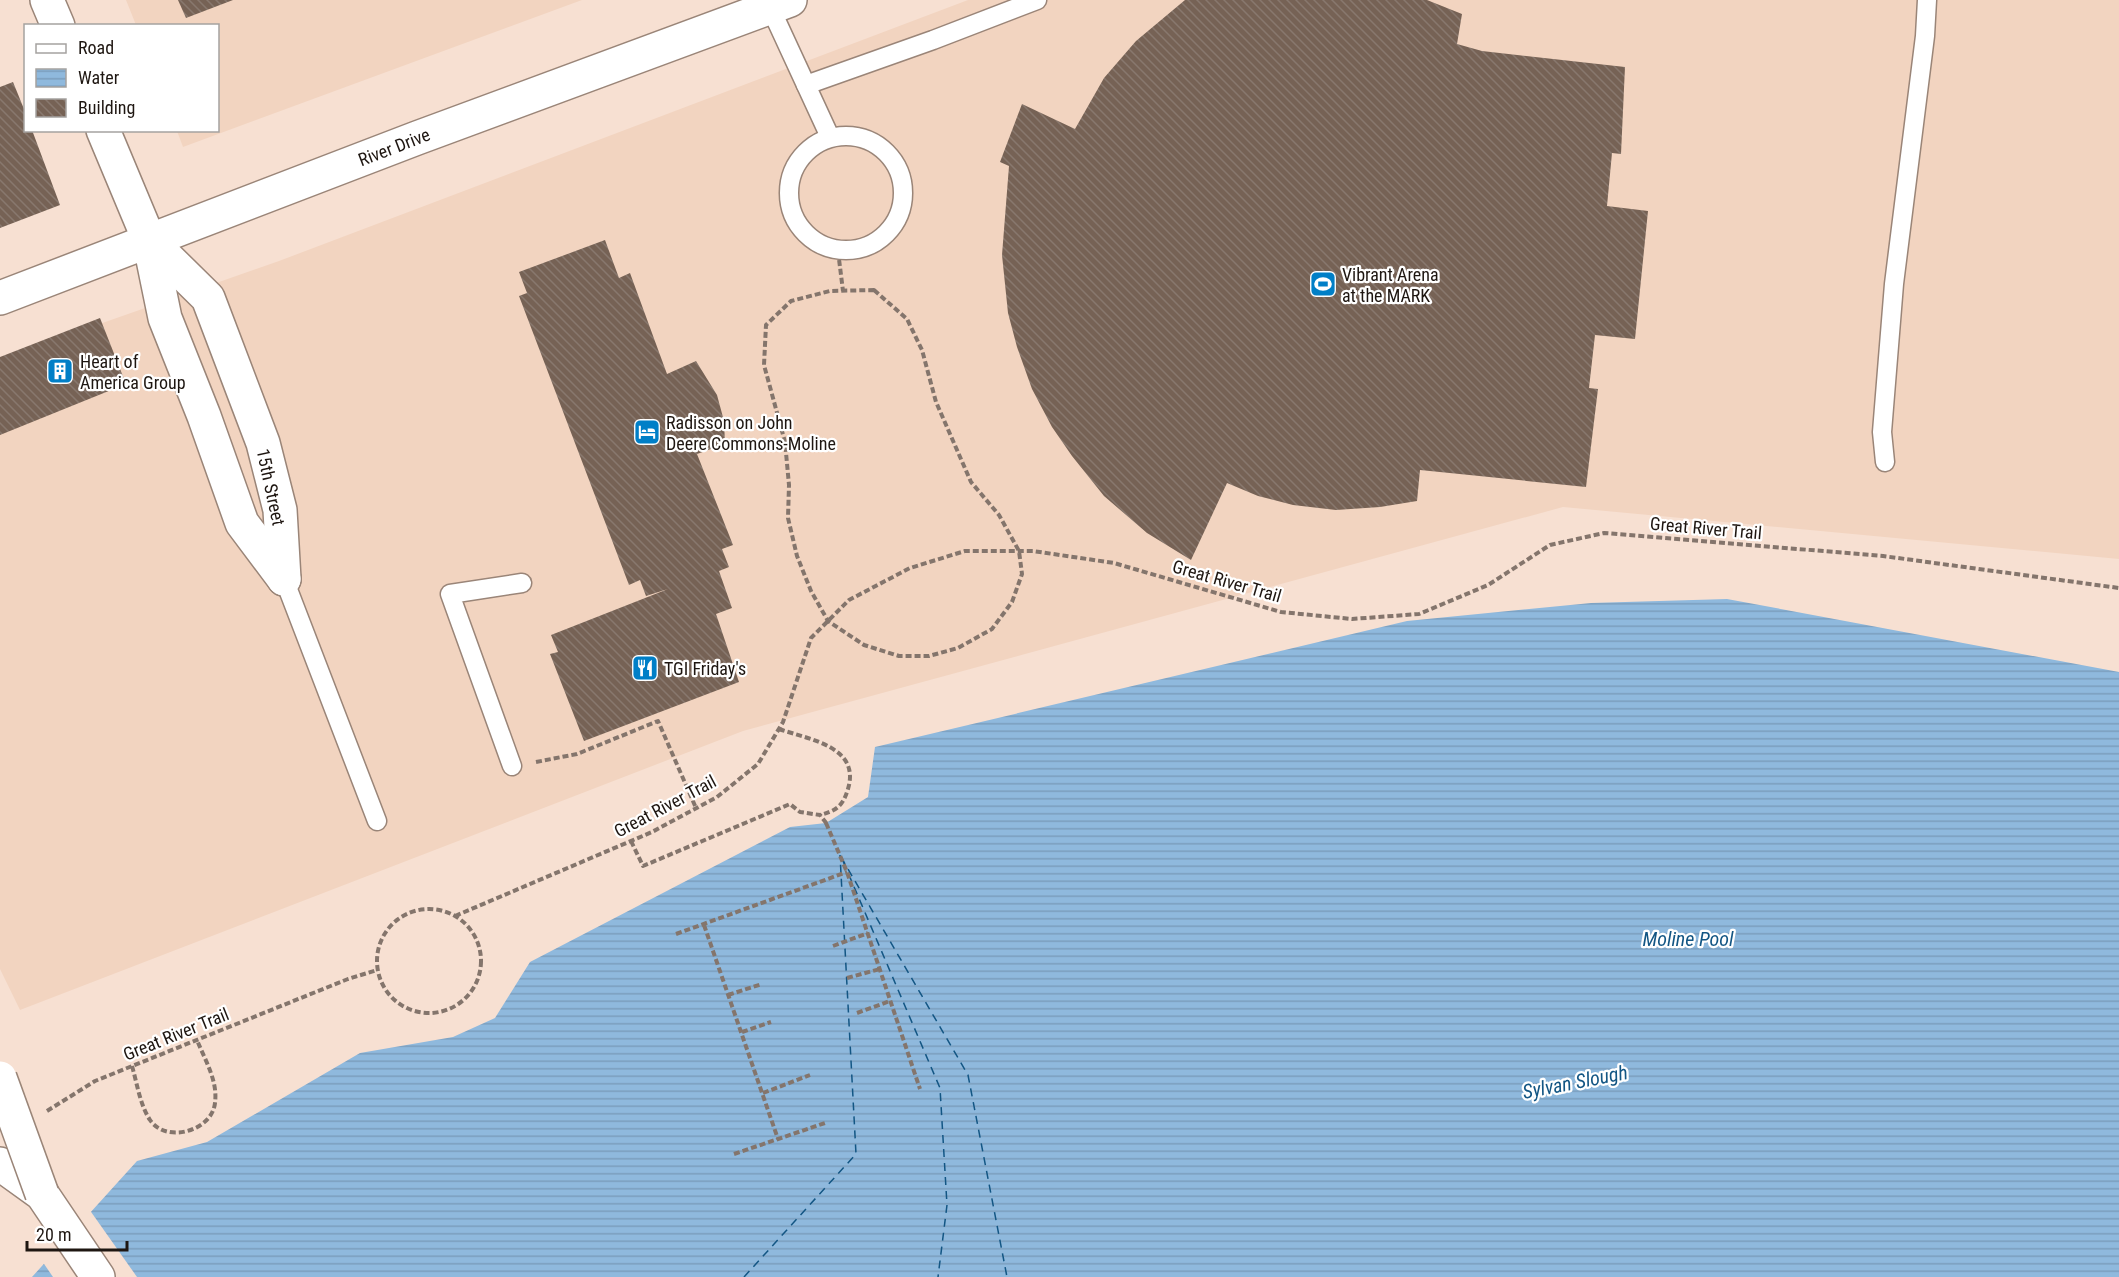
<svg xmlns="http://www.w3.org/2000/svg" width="2119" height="1277" viewBox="0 0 2119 1277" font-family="'Roboto Condensed',sans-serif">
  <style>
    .built { fill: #f2d4c0 }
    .water { fill: url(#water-rules) }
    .pier { fill: #f7e0d2 }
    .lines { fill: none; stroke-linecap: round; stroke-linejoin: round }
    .ferry { stroke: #135684; stroke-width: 1.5; stroke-dasharray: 8 6; stroke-linecap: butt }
    .building { fill: url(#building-back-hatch) }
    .lane-casing { stroke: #9a8578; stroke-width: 21 }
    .street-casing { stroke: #9a8578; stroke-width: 36 }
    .secondary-casing { stroke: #9a8578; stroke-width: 36 }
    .path { stroke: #84756c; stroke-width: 4; stroke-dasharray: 6 3; stroke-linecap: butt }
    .lane { stroke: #fff; stroke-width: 18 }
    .street { stroke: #fff; stroke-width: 33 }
    .secondary { stroke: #fff; stroke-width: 33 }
    .secondary-bridge-casing { stroke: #9a8578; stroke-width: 36; stroke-linecap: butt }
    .secondary-bridge { stroke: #fff; stroke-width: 33 }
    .labels { text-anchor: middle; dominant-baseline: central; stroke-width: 4.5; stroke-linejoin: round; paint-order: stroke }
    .street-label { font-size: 18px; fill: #1e1611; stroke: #fff }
    .poi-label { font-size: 18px; fill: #1e1611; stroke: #fff; text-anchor: start }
    .water-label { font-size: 20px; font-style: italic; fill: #135684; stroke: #fff }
  </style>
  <defs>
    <pattern id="water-rules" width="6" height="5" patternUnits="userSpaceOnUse" patternTransform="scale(1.5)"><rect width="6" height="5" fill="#8fb9dd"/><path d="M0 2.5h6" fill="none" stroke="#7b9ebd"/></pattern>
    <pattern id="building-back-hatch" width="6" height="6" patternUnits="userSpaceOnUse" patternTransform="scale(1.5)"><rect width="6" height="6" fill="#766255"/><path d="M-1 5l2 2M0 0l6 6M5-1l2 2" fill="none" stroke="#88786e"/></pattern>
  </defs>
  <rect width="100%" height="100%" fill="#f7e0d2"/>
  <g class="built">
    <polygon points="126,0 582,0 183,147 177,131 218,130 218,26 136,25"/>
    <polygon points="968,0 2119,0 2119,559 1563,507 743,731 20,1010 0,969 0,359 279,261"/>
  </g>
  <polygon class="water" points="1727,599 2119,672 2119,1277 32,1277 137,1161 207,1142 360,1053 453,1037 495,1018 530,962 790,827 826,823 868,797 875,747 1407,621 1591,603"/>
  <polygon class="pier" points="89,1209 137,1277 53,1277 42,1261"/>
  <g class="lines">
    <g class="ferry">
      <polyline points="841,857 968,1075 1007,1277"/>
      <polyline points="843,861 940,1088 947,1205 938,1277"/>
      <polyline points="744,1277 856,1154 840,855"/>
    </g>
  </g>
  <g class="building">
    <polygon points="178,0 233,0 186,18"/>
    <polygon points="1185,0 1427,0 1462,14 1457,44 1482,51 1625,67 1621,154 1612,153 1607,206 1648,211 1635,339 1595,335 1589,388 1598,389 1586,487 1420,470 1417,501 1380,507 1336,510 1293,505 1258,496 1227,483 1191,560 1147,533 1104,496 1072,456 1052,427 1032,389 1017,347 1008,313 1002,255 1009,166 1000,162 1022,104 1075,129 1104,78 1136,41"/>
    <polygon points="13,82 26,114 26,130 32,130 60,205 0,228 0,87"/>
    <polygon points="605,240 619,278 630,273 667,374 696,361 717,395 724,421 725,444 697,454 733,545 722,549 729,567 719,571 732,608 716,614 739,682 584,741 550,654 558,652 551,635 668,589 646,596 640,580 629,585 519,296 527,293 519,272"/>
    <polygon points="100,318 126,384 0,435 0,357"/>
  </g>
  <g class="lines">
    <defs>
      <g id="lane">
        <polyline points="770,7 830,137"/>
        <polyline points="806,85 933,40 1037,0"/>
        <circle cx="846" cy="193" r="57"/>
        <polyline points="1885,462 1882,432 1894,284 1925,36 1927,0"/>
        <polyline points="284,579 377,821"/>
        <polyline points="512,766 450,594 522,583"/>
      </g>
      <g id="street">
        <polyline points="149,240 208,298 263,443 280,510 284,579"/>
        <polyline points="149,240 165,318 204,416 242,523 284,579"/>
      </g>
      <g id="secondary">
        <polyline points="47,0 58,26"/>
        <polyline points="103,130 149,240"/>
        <polyline points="0,298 417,138 790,0"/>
        <polyline points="0,1164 42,1194 98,1277"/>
      </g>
    </defs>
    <use href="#lane" class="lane-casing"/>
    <use href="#street" class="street-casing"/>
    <use href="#secondary" class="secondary-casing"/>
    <g class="path">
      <polyline points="838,251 843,291"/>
      <polygon points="874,290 907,319 922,350 936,402 971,482 999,515 1019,551 1022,574 1012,602 992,629 958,648 929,656 899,656 864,645 828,621 811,591 797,556 788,518 789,485 785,442 764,365 766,325 791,301 830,291"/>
      <path d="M779 729C811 740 863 747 847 792 842 807 835 811 820 815"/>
      <polyline points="536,762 577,754 658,721 696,808"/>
      <polyline points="826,823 847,872 920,1089"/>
      <polyline points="631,841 643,866 790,804 800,812 820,815 827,824"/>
      <circle cx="429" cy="961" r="52"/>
      <polyline points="455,916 652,832 717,797 758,764 783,722 811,638 849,600 910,568 965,551 1033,551 1114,563 1281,612 1352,619 1419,614 1488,585 1550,545 1604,533 1883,556 2119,588"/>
      <polyline points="704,925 778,1139"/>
      <polyline points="676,934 847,872"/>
      <polyline points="833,946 868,933"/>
      <polyline points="847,978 880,969"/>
      <polyline points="728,995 762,984"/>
      <polyline points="857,1013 890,1001"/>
      <polyline points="742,1032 771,1022"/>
      <path d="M132 1066C137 1083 140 1105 150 1120 166 1144 212 1131 215 1103 218 1081 205 1060 197 1040"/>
      <polyline points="763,1093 810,1075"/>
      <polyline points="47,1111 95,1081 348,979 377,970"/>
      <polyline points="734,1154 825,1123"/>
    </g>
    <use href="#lane" class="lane"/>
    <use href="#street" class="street"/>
    <use href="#secondary" class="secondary"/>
    <defs>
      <polyline id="secondary-bridge" points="0,1078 42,1194"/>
    </defs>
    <use href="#secondary-bridge" class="secondary-bridge-casing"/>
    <use href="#secondary-bridge" class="secondary-bridge"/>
  </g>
  <defs>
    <symbol id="stadium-square" viewBox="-11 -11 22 22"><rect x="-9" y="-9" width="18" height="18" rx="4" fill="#007fc7" stroke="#fff"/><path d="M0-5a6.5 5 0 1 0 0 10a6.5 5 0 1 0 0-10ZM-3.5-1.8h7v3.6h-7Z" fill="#fff"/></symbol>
    <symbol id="building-square" viewBox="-11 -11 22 22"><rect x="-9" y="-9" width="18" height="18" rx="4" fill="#007fc7" stroke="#fff"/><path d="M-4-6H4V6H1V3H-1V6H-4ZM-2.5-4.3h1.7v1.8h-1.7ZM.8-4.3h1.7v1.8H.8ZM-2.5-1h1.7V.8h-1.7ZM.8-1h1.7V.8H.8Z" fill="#fff"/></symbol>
    <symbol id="hotel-square" viewBox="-11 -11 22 22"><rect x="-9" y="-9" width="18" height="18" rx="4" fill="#007fc7" stroke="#fff"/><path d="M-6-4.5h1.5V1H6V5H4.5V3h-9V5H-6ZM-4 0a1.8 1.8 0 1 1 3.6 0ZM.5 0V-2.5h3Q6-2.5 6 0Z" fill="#fff"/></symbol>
    <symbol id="restaurant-square" viewBox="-11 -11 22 22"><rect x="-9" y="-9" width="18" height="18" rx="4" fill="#007fc7" stroke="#fff"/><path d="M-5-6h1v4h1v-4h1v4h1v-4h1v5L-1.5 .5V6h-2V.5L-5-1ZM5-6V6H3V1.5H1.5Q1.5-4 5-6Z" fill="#fff"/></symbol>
  </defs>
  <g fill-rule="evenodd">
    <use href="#stadium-square" x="1308" y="269" width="30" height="30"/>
    <use href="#building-square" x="45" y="356" width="30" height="30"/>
    <use href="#hotel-square" x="632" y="417" width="30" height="30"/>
    <use href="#restaurant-square" x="630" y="653" width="30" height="30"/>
  </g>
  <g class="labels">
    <g class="street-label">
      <text transform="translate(394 147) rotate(-21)">River Drive</text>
      <text transform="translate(271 487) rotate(78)">15th Street</text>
      <text transform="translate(1706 528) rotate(5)">Great River Trail</text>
      <text transform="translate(1227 581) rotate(16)">Great River Trail</text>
      <text transform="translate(665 806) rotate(-28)">Great River Trail</text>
      <text transform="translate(176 1034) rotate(-22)">Great River Trail</text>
    </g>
    <g class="poi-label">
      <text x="1342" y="274">Vibrant Arena<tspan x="1342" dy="21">at the MARK</tspan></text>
      <text x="80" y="361">Heart of<tspan x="80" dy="21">America Group</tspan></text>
      <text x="666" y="422">Radisson on John<tspan x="666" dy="21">Deere Commons-Moline</tspan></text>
      <text x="664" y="668">TGI Friday's</text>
    </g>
    <g class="water-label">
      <text x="1688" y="939">Moline Pool</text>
      <text transform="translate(1575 1082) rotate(-11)">Sylvan Slough</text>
    </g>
  </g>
  <rect x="24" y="24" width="195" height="108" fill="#ffffff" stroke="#a5a2a0" stroke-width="1.5"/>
  <rect x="36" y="44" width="30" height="9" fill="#ffffff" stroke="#a5a2a0" stroke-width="1.5"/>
  <text x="78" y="54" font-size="18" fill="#1e1611">Road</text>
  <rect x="36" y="69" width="30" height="18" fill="url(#water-rules)" stroke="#a5a2a0" stroke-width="1.5"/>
  <text x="78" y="84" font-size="18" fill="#1e1611">Water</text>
  <rect x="36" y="99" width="30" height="18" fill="url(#building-back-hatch)" stroke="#a5a2a0" stroke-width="1.5"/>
  <text x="78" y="114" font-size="18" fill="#1e1611">Building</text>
  <path d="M27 1241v9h100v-9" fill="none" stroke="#1e1611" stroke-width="3"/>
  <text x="36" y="1241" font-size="18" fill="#1e1611" stroke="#ffffff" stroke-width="4.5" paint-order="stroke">20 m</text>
</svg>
